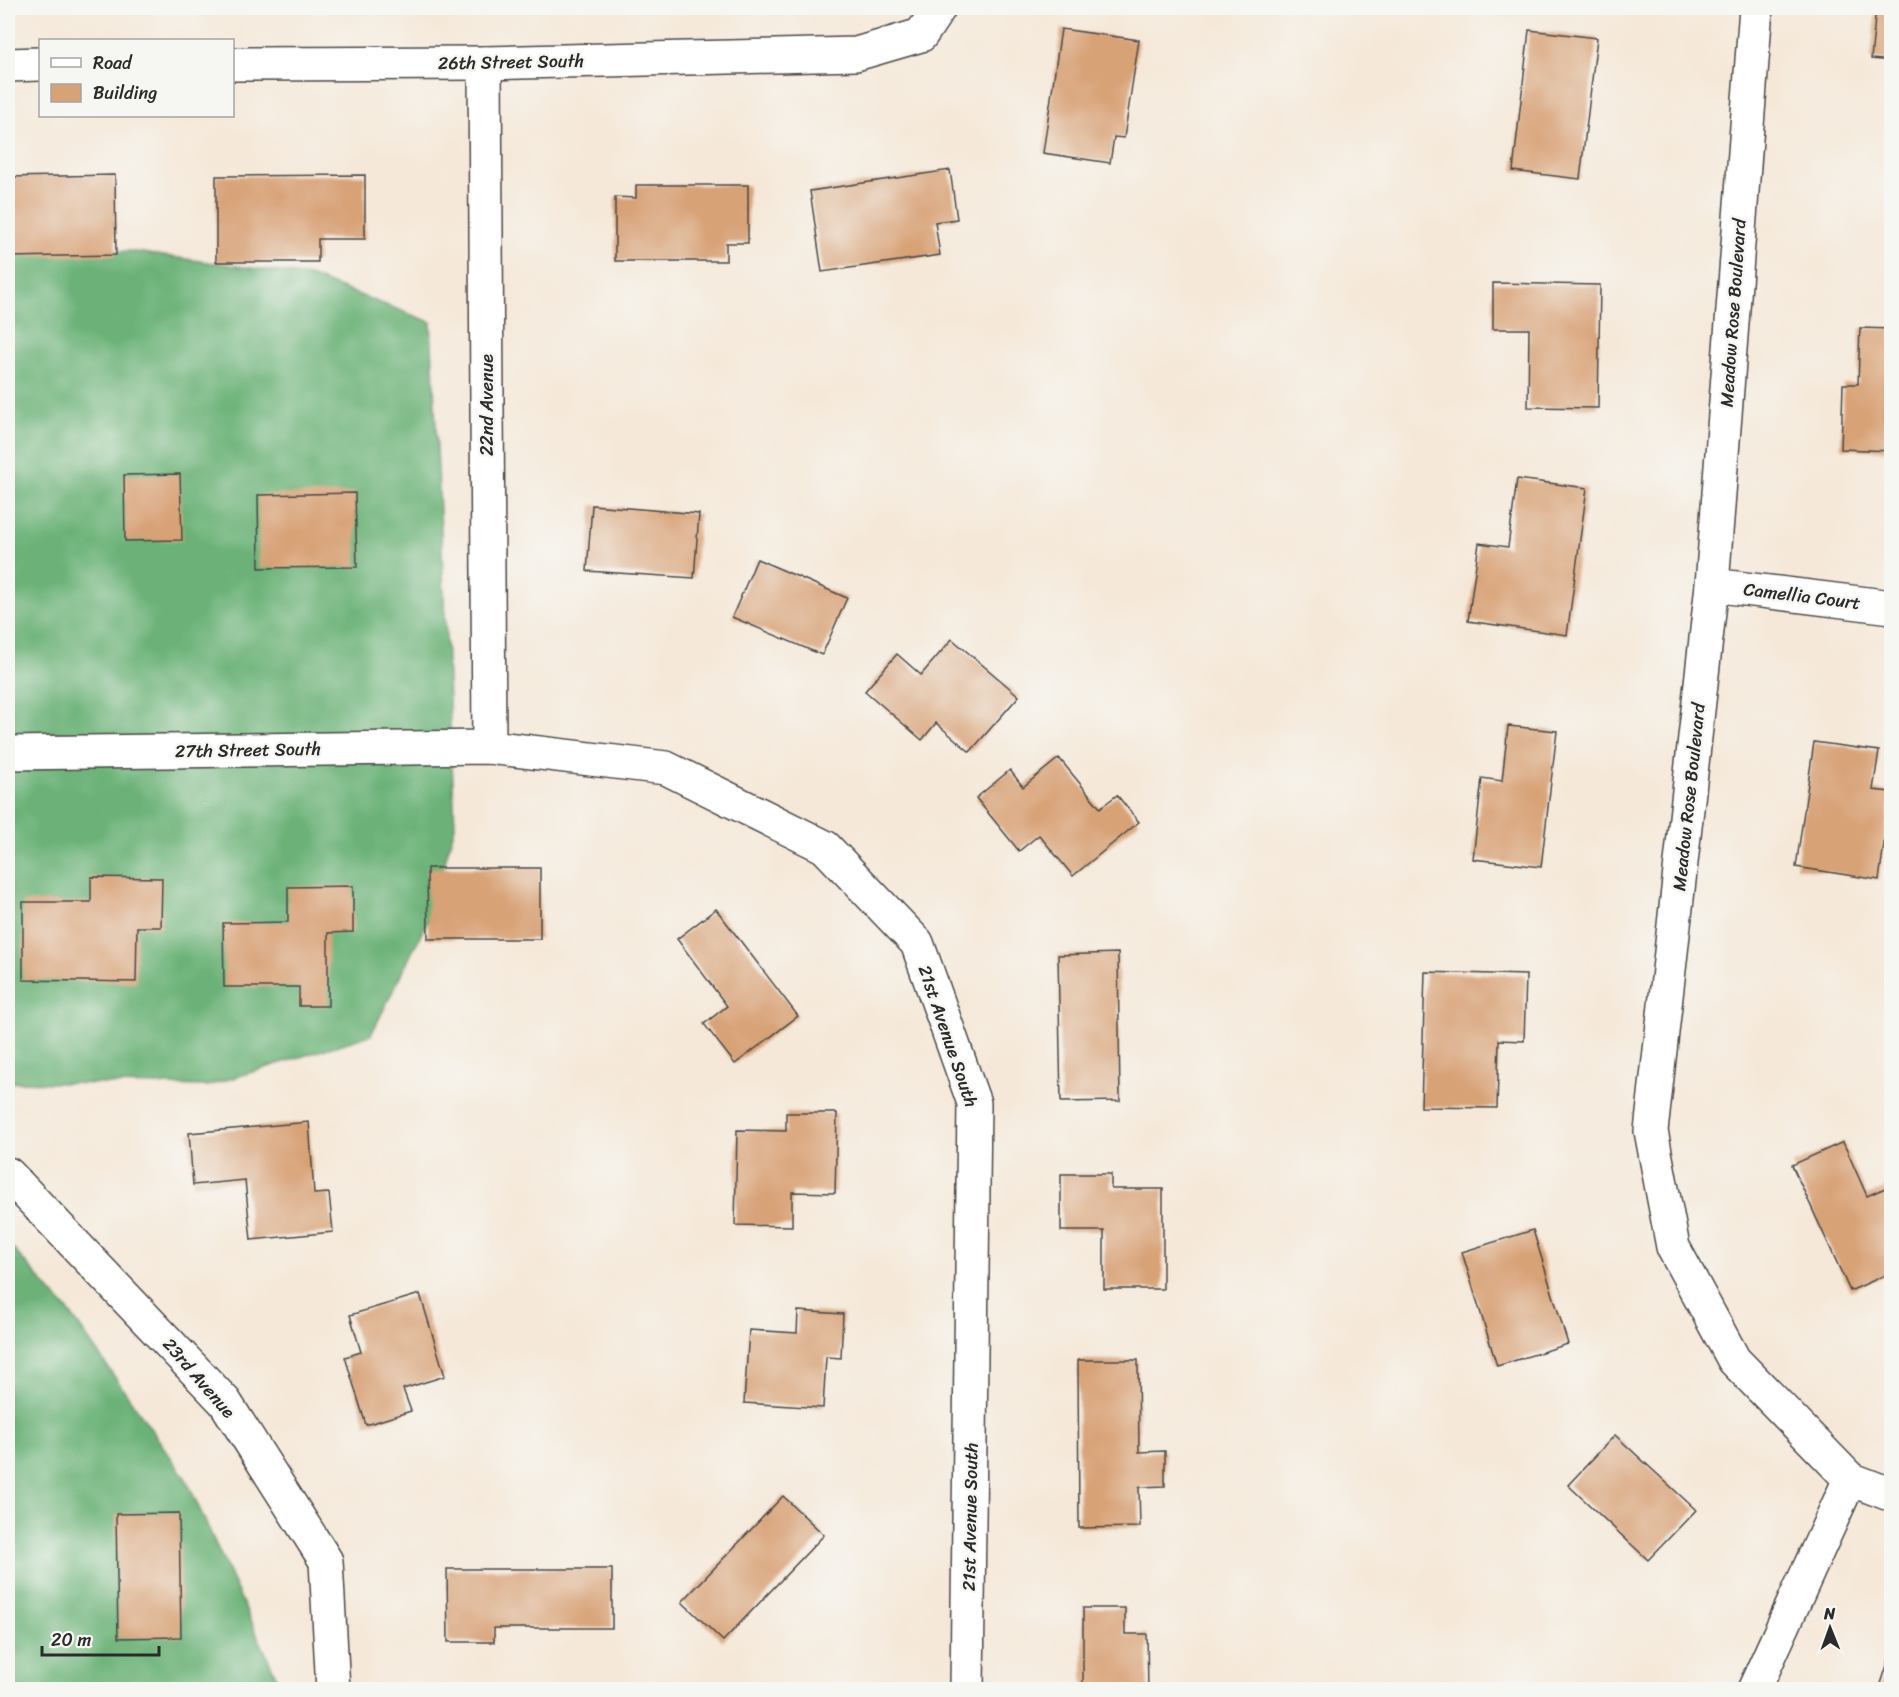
<svg xmlns="http://www.w3.org/2000/svg" width="1899" height="1697" viewBox="0 0 1899 1697" font-family="Sriracha,sans-serif">
  <style>
    .forest { fill: #6cb278; stroke: #4c6e52; stroke-width: 1.5 }
    .building { fill: #d8a277 }
    .lines { fill: none; stroke-linecap: round; stroke-linejoin: round }
    .minor-casing { stroke: #494745; stroke-width: 36 }
    .minor { stroke: #fff; stroke-width: 33 }
    .labels { text-anchor: middle; dominant-baseline: central; stroke-width: 5; stroke-linejoin: round; paint-order: stroke }
    .street-label { font-size: 18px; fill: #2b2b2b; stroke: #f6f6f2 }
  </style>
  <rect width="100%" height="100%" fill="#f6f6f2"/>
  <filter id="ink" filterUnits="userSpaceOnUse"><feTurbulence type="fractalNoise" baseFrequency=".0167" numOctaves="2"/><feDisplacementMap in="SourceGraphic" scale="12" xChannelSelector="R" yChannelSelector="G"/><feConvolveMatrix kernelMatrix="1 2 1 2 8 2 1 2 1" color-interpolation-filters="sRGB"/></filter>
  <filter id="wash" filterUnits="userSpaceOnUse"><feTurbulence type="fractalNoise" baseFrequency=".008" numOctaves="4" result="noise"/><feDisplacementMap in="SourceGraphic" scale="24" xChannelSelector="R" yChannelSelector="G"/><feGaussianBlur stdDeviation="1.35" result="paint"/><feColorMatrix in="noise" values="0 0 0 0 0 0 0 0 0 0 0 0 0 0 0 0 0 1.4 0 .05"/><feComposite in="paint" operator="in"/></filter>
  <g filter="url(#wash)">
    <rect width="100%" height="100%" fill="#f5e8d8"/>
    <g class="forest">
      <polygon points="128,251 309,276 431,322 455,826 429,918 371,1035 207,1086 14,1082 8,1085 8,256"/>
      <polygon points="8,1243 70,1313 186,1479 282,1689 8,1689"/>
    </g>
    <g id="blocks">
      <g class="building">
        <polygon points="1876,8 1892,8 1892,61 1871,59"/>
        <polygon points="1061,29 1139,40 1124,138 1114,137 1110,163 1043,153"/>
        <polygon points="1529,30 1597,38 1580,179 1513,171"/>
        <polygon points="950,170 957,219 935,222 940,255 822,272 810,191"/>
        <polygon points="115,175 116,255 8,257 8,177"/>
        <polygon points="365,175 365,239 318,239 318,262 216,262 216,176"/>
        <polygon points="636,185 748,185 748,243 726,243 726,261 615,261 615,197 636,198"/>
        <polygon points="1493,283 1600,285 1598,408 1528,407 1529,329 1493,329"/>
        <polygon points="1860,328 1892,329 1892,451 1841,449 1843,384 1858,384"/>
        <polygon points="180,474 182,540 125,541 124,475"/>
        <polygon points="1517,479 1587,488 1567,635 1468,621 1479,543 1508,547"/>
        <polygon points="355,493 357,567 259,568 258,495"/>
        <polygon points="592,505 699,514 694,578 587,571"/>
        <polygon points="757,559 847,598 822,655 732,617"/>
        <polygon points="952,639 1019,696 970,752 936,723 922,740 865,691 897,654 921,675"/>
        <polygon points="1508,726 1557,731 1541,867 1473,859 1482,778 1502,781"/>
        <polygon points="1814,742 1879,751 1873,790 1891,792 1879,880 1796,867"/>
        <polygon points="1059,758 1100,808 1117,795 1139,822 1073,876 1039,835 1019,851 976,798 1010,770 1023,787"/>
        <polygon points="427,868 540,868 540,939 428,939"/>
        <polygon points="91,877 162,878 161,927 137,927 136,982 23,980 23,902 91,902"/>
        <polygon points="353,886 353,932 328,933 328,1006 299,1006 299,987 224,987 223,923 288,922 288,887"/>
        <polygon points="716,909 798,1016 735,1064 704,1024 727,1006 677,939"/>
        <polygon points="1118,953 1120,1101 1061,1102 1058,955"/>
        <polygon points="1425,972 1526,975 1524,1041 1499,1040 1497,1108 1421,1107"/>
        <polygon points="786,1113 837,1113 835,1193 792,1192 792,1226 735,1225 737,1130 786,1131"/>
        <polygon points="309,1122 314,1194 329,1193 333,1232 251,1240 245,1180 193,1185 189,1133"/>
        <polygon points="1843,1142 1867,1196 1892,1185 1892,1281 1888,1274 1850,1291 1792,1165"/>
        <polygon points="1061,1174 1111,1174 1111,1189 1163,1189 1163,1289 1104,1289 1104,1231 1061,1231"/>
        <polygon points="1533,1230 1568,1344 1497,1366 1462,1252"/>
        <polygon points="420,1294 445,1376 403,1389 411,1411 366,1425 345,1357 361,1352 350,1315"/>
        <polygon points="798,1311 843,1314 841,1358 826,1357 823,1408 744,1403 749,1330 797,1333"/>
        <polygon points="1078,1360 1138,1360 1139,1452 1165,1451 1165,1486 1139,1487 1140,1527 1079,1528"/>
        <polygon points="1615,1435 1696,1510 1648,1560 1568,1485"/>
        <polygon points="783,1496 824,1535 723,1641 682,1602"/>
        <polygon points="179,1513 181,1637 118,1638 116,1514"/>
        <polygon points="447,1569 612,1569 612,1628 494,1628 494,1642 448,1642"/>
        <polygon points="1083,1608 1125,1608 1125,1634 1147,1634 1148,1690 1083,1690"/>
        <polygon points="1891,1653 1892,1690 1879,1690"/>
      </g>
    </g>
  </g>
  <g filter="url(#ink)">
    <use href="#blocks" fill-opacity="0" stroke="#494745" stroke-width="1.5"/>
    <g class="lines">
      <defs>
        <g id="minor">
          <polyline points="1756,8 1712,585 1651,1131 1673,1247 1734,1360 1850,1479 1892,1495"/>
          <polyline points="485,63 489,747"/>
          <polyline points="232,64 485,63 856,54 921,35 939,8"/>
          <polyline points="8,65 40,64"/>
          <polyline points="1712,585 1892,607"/>
          <polyline points="8,753 489,747 666,768 825,847 917,943 974,1103 967,1690"/>
          <polyline points="8,1174 225,1402 326,1561 333,1690"/>
          <polyline points="1754,1690 1850,1479"/>
        </g>
      </defs>
      <use href="#minor" class="minor-casing"/>
      <use href="#minor" class="minor"/>
    </g>
  </g>
  <g class="labels">
    <g class="street-label">
      <text transform="translate(511 62) rotate(-1)">26th Street South</text>
      <text transform="translate(1733 313) rotate(-86)">Meadow Rose Boulevard</text>
      <text transform="translate(487 405) rotate(-90)">22nd Avenue</text>
      <text transform="translate(1802 596) rotate(7)">Camellia Court</text>
      <text transform="translate(248 750) rotate(-1)">27th Street South</text>
      <text transform="translate(1689 797) rotate(-84)">Meadow Rose Boulevard</text>
      <text transform="translate(948 1036) rotate(71)">21st Avenue South</text>
      <text transform="translate(199 1378) rotate(49)">23rd Avenue</text>
      <text transform="translate(970 1517) rotate(-89)">21st Avenue South</text>
    </g>
  </g>
  <rect width="1899" height="1697" fill="none" stroke="#f6f6f2" stroke-width="30"/>
  <rect x="39" y="39" width="195" height="78" fill="#f6f6f2" stroke="#a5a5a2" stroke-width="1.5"/>
  <rect x="51" y="58" width="30" height="9" fill="#ffffff" stroke="#a5a5a2" stroke-width="1.5"/>
  <text x="93" y="69" font-size="18" fill="#2b2b2b">Road</text>
  <rect x="51" y="84" width="30" height="18" fill="#d8a277" stroke="#a5a5a2" stroke-width="1.5"/>
  <text x="93" y="99" font-size="18" fill="#2b2b2b">Building</text>
  <g transform="translate(1830 1628) rotate(359)" stroke="#f6f6f2" stroke-width="4.5" paint-order="stroke">
  <path d="M0-4.5L10 22L0 15L-10 22Z" fill="#2b2b2b"/>
  <text y="-9" font-size="16" font-weight="bold" text-anchor="middle" fill="#2b2b2b">N</text>
  </g>
  <path d="M42 1646v9h117v-9" fill="none" stroke="#2b2b2b" stroke-width="3"/>
  <text x="51" y="1646" font-size="18" fill="#2b2b2b" stroke="#f6f6f2" stroke-width="4.5" paint-order="stroke">20 m</text>
</svg>
